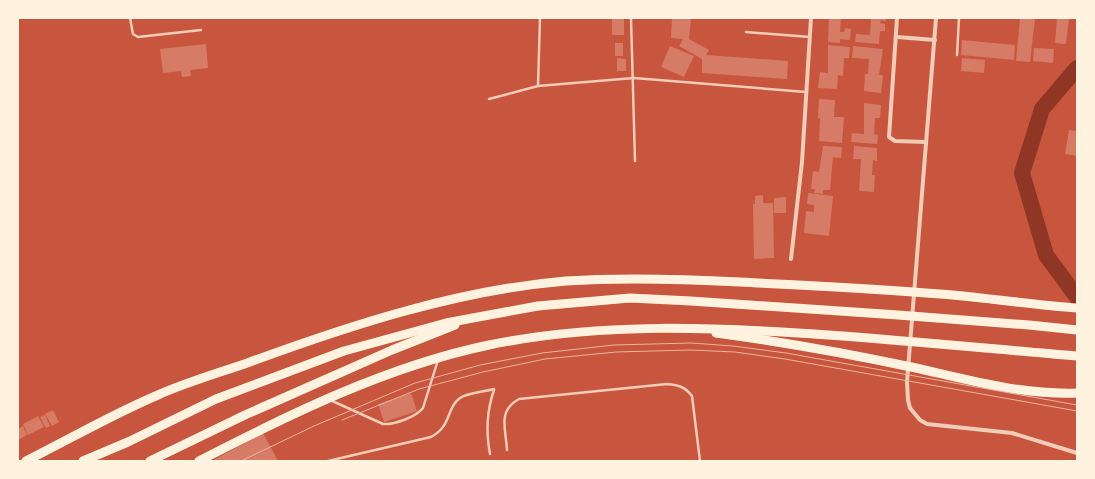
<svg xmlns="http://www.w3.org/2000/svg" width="1095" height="479" viewBox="0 0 1095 479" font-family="'PT Serif',serif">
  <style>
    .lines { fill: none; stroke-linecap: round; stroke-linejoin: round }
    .river { stroke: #8f3625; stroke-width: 16 }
    .building { fill: #d67c66 }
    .service { stroke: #f1ccb7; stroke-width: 2.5 }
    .minor { stroke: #f1ccb7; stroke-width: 4 }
    .motorway { stroke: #fff3e0; stroke-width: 9 }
    .tram { stroke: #e9b49f; stroke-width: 1 }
  </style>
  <rect width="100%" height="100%" fill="#c8553d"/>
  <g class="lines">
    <polyline class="river" points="1077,68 1042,109 1022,173 1046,255 1077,297"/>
  </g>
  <g class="building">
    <rect x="612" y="18" width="12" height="17"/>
    <polygon points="672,18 691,18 689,39 709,50 706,55 788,61 787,79 702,73 702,59 679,46 683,39 671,38"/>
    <polygon points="829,18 841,18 840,32 844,32 845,28 851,29 850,40 840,39 840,43 828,42"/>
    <polygon points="867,18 886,18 886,21 881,20 880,23 885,24 885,31 880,31 879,44 855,42 856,34 870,35 871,19"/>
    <polygon points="1020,18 1035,18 1030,62 1016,61"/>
    <polygon points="1057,18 1069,18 1066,44 1055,43"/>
    <polygon points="962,40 1015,45 1014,60 961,55"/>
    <rect x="615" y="43" width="8" height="13"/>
    <polygon points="206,44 208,68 190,70 191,76 182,77 181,71 163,73 160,49"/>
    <polygon points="828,45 850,47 849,58 844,58 843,76 838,75 837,89 818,88 820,72 828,73"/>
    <polygon points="670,46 694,56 684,77 661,67"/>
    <polygon points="853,46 883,49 879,75 883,75 881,93 864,91 865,74 868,74 869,59 852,58"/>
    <polygon points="1034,48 1054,49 1053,63 1033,61"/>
    <polygon points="617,58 626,59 626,71 617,71"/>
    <polygon points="962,58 985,60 984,73 961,71"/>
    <polygon points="819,99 835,100 834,117 844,117 842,143 819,141 820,118 818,118"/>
    <polygon points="864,103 881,105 880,118 875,118 874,134 878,135 877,144 851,142 852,133 864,134"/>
    <polygon points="1069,130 1077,131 1077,156 1065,154"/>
    <polygon points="823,146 842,147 841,158 833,157 830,190 823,190 823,194 814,193 815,189 811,189 813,171 819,172"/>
    <polygon points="854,146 877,148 877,161 873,160 872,175 875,175 874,192 859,191 861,159 853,159"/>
    <polygon points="808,193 833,196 829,236 804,233 806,211 814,212 814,205 807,204"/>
    <polygon points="763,195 763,203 773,203 774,258 754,259 753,204 755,204 755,196"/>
    <polygon points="786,197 786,213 774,213 774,198"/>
    <polygon points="411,393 417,411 384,422 378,404"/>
    <polygon points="53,410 59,422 52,426 45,414"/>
    <polygon points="45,415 50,426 46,428 40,417"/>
    <polygon points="38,416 44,427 28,435 23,424"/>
    <polygon points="23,426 27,435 18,440 18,429"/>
    <polygon points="263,433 278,461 212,461"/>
  </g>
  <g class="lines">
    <g class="service">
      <polyline points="130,18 133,34 138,37 201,30"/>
      <polyline points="631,18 635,161"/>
      <polyline points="746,32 810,37"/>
      <polyline points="957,55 959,18"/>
      <polyline points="538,86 540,18"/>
      <polyline points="489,99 538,86 634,78 806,92"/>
      <path d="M330 400 383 424C394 425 416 417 423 408L438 360"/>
      <path d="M507 450C506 429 497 411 519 399L667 384C679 385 685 387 692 396L700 461"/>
      <path d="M490 454C486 433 487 410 494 390"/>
      <path d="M328 461 431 437C452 426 446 408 460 398 469 392 484 392 494 389"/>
    </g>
    <g class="minor">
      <polyline points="897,18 889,137 895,141 926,142"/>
      <polyline points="936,18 907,382 908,400 910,408 920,420 927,424 1012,433 1077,453"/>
      <polyline points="897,37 935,40"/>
      <polyline points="791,259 802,162 811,18"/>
    </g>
    <g class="motorway">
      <path d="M716 333C783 342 850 354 916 368 969 380 1022 395 1077 393"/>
      <path d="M26 461C70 439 113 414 158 395 187 382 219 373 250 362 351 325 458 290 566 281 624 277 682 279 740 282 815 286 889 289 963 296 1001 300 1039 305 1077 308"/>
      <polyline points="83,461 128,442 216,399 344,351 446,323 538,306 630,298 691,301 898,315 1029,325 1077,330"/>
      <polyline points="150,461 245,415 392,350 455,325"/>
      <path d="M199 461C290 414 388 366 489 345 601 322 714 327 828 335 911 341 994 349 1077 356"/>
    </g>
    <g class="tram">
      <polyline points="342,420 419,389 483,372 545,359 616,352 691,350 735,352 785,359 1077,411"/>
      <polyline points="241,461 314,426 415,383 480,365 542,353 614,345 691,343 733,346 786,353 1077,405"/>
    </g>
  </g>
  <rect width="1095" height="479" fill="none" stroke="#fff3e0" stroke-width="38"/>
</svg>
